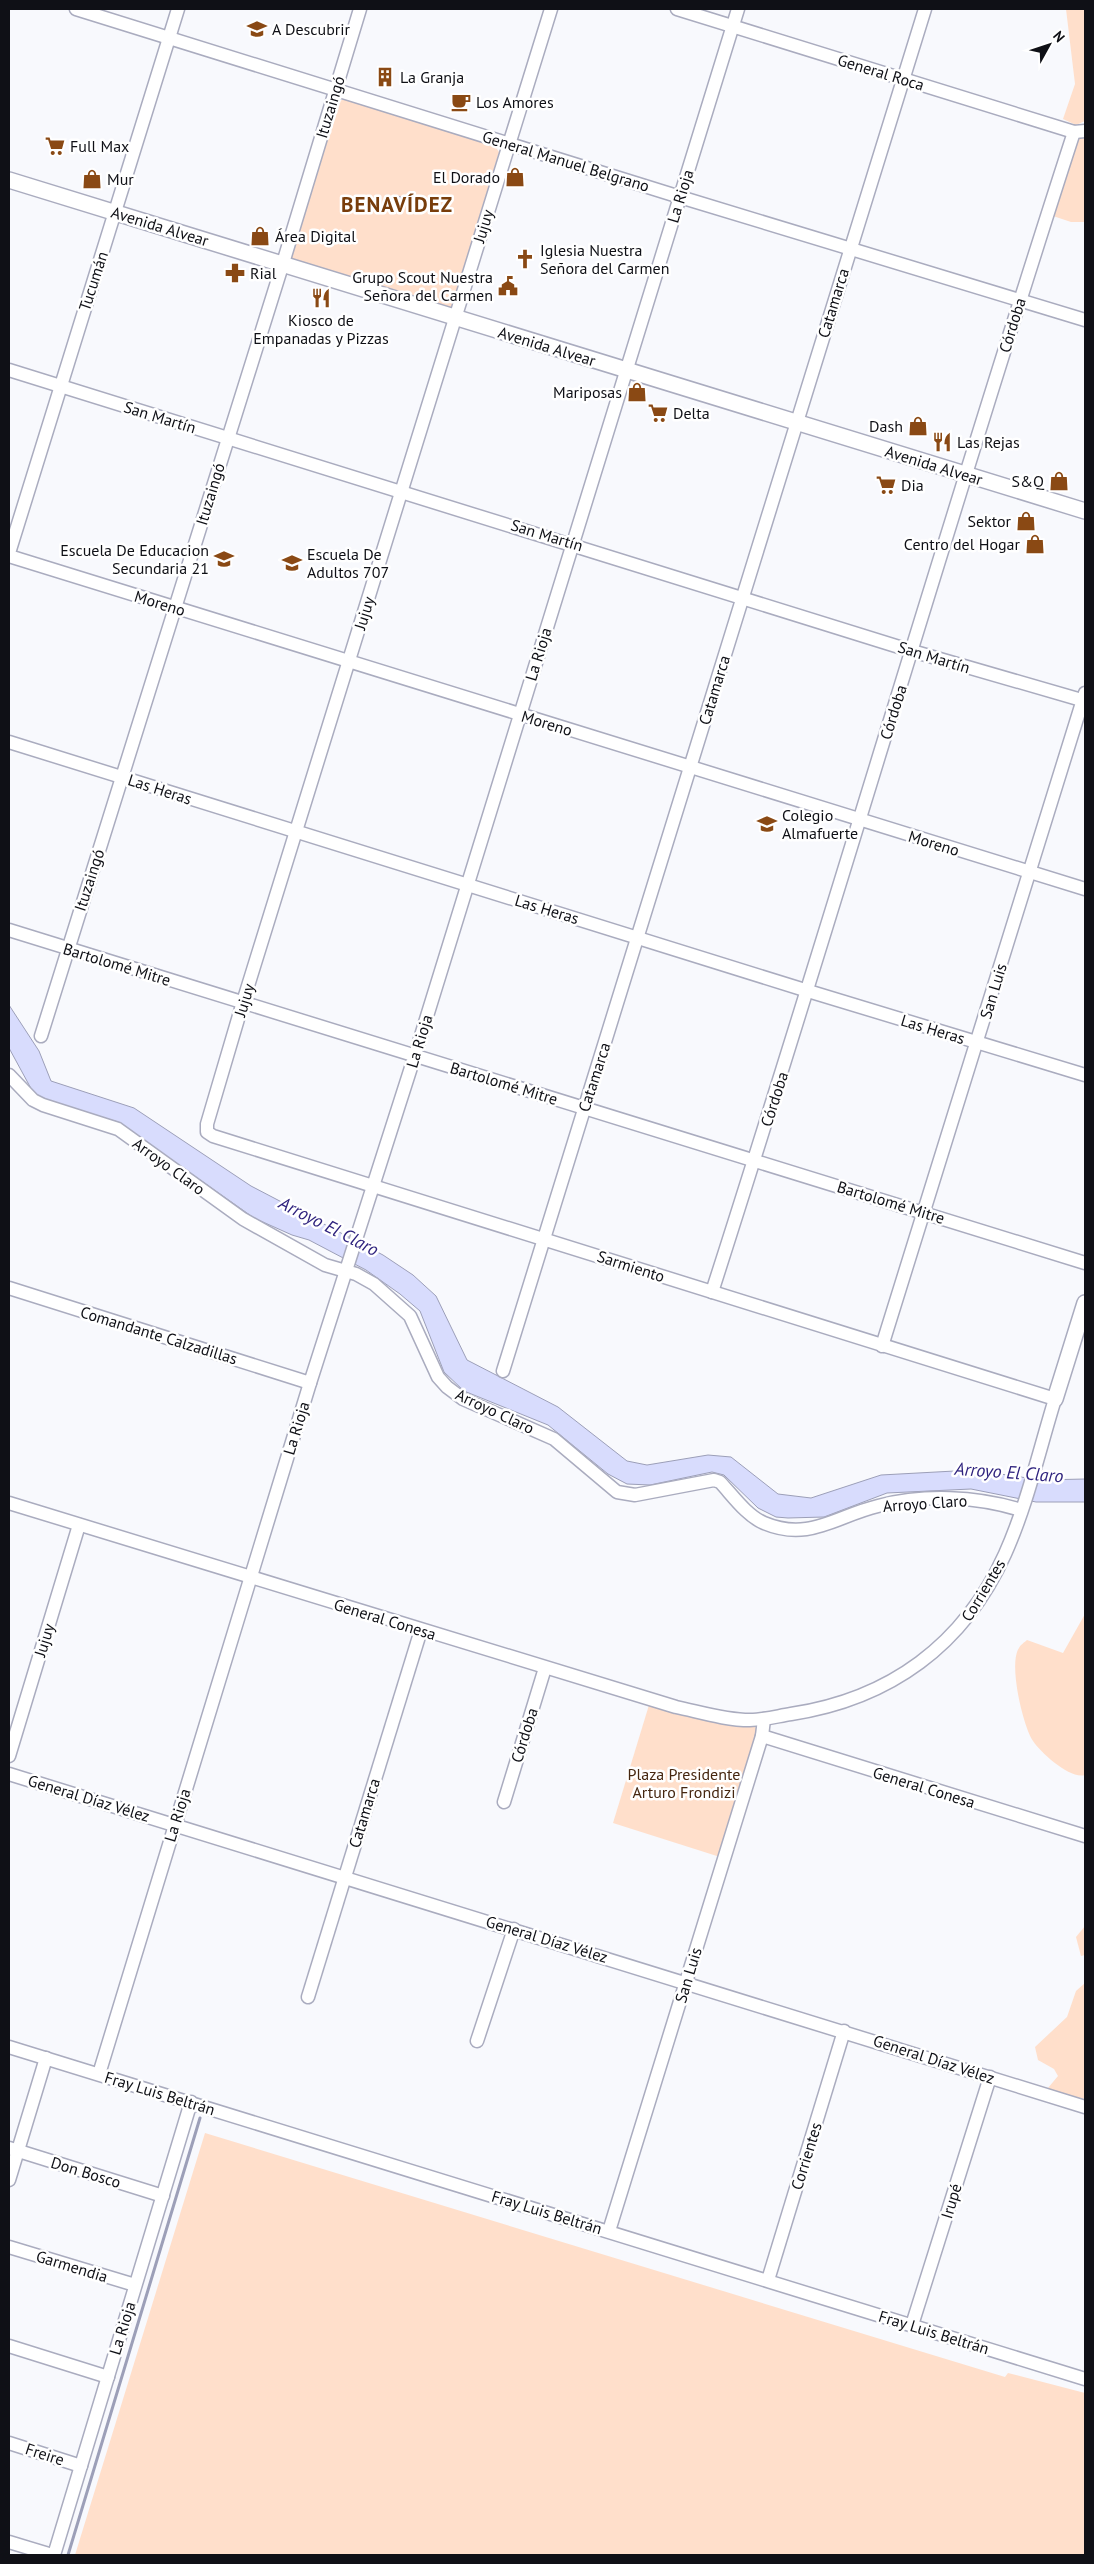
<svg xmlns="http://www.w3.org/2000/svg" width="1094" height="2564" viewBox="0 0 1094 2564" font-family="'PT Sans',sans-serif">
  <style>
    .green { fill: #ffdfcb }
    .water { fill: #d8dcfd; stroke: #9c9fb8 }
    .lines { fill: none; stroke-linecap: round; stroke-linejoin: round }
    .stream { stroke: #9c9fb8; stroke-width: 3 }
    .minor-casing { stroke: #aaacbf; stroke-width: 15 }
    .tertiary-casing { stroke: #aaacbf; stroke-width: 18 }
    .minor { stroke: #fff; stroke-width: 12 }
    .tertiary { stroke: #fff; stroke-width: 15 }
    .labels { text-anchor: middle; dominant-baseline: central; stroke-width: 5; stroke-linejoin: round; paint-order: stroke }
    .poi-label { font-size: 16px; fill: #0f1016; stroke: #fff; text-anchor: start }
    .street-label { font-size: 16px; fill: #0f1016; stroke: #fff }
    .park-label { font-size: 16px; fill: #462710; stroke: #fff }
    .water-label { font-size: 18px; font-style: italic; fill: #2f237e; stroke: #fff }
    .district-label { font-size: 21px; font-weight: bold; letter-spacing: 1px; fill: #783d0b; stroke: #fff }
  </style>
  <rect width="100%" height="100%" fill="#f8f9fd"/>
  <g class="green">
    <polygon points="1066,9 1084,9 1085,19 1085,121 1076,125 1063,119 1075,84"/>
    <polygon points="343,99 495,146 499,152 452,306 449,308 294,261 291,257 336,105"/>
    <polygon points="1078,138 1085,139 1085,222 1071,222 1053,216"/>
    <path d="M1085 1614V1775C1071 1780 1041 1753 1033 1741 1023 1726 1008 1663 1019 1648 1020 1645 1025 1642 1027 1640L1063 1653Z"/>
    <polygon points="649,1705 752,1725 760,1731 720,1857 613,1823"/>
    <polygon points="1085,1926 1085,1955 1081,1956 1076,1937"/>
    <polygon points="1085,1983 1085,2099 1052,2091 1048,2088 1058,2076 1054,2069 1038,2060 1035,2047 1067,2017 1076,1991"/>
    <polygon points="205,2133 1005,2377 1008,2373 1085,2393 1085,2555 75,2555"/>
  </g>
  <g class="water">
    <circle cx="397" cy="204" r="8"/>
    <polygon points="9,1005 39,1051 51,1081 134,1108 251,1186 383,1255 413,1275 436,1296 467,1360 558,1407 627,1461 647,1465 708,1455 731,1457 778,1494 811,1498 881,1475 973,1470 1041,1480 1085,1479 1085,1502 1036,1502 971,1489 887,1493 824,1517 788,1518 776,1517 758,1508 724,1475 712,1472 650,1485 627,1484 608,1474 548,1425 464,1391 444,1372 420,1311 400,1294 366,1270 309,1240 292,1235 254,1218 118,1122 41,1099 34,1094 9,1048"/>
  </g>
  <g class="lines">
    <polyline class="stream" points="68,2555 200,2118"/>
    <defs>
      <g id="minor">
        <polyline points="76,9 680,197 1085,320"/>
        <polyline points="677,9 1074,132 1085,131"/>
        <polyline points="9,370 912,651 1085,701"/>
        <polyline points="9,553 178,9"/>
        <polyline points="9,556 1085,889"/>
        <polyline points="9,742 808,991 1085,1075"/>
        <polyline points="9,930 1085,1263"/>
        <polyline points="41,1036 283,263 360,9"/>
        <path d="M9 1075 33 1100 43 1105 118 1129 243 1219 325 1265 356 1274 374 1284 410 1316 438 1377 447 1387 463 1399 554 1439 617 1492 635 1495 714 1480 720 1482C733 1496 747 1516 764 1523 809 1542 836 1516 878 1506 924 1494 976 1496 1021 1510"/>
        <polyline points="9,1288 310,1383"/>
        <path d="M712 1292C836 906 949 517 1074 132"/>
        <polyline points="882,1346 1085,693"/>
        <polyline points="503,1371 925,9"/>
        <path d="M9 1503 676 1707C700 1712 725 1720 750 1720 764 1720 778 1716 791 1714 890 1699 964 1645 1005 1554 1027 1505 1039 1451 1055 1399L213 1136 207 1132V1124L243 1002 551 9"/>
        <polyline points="762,1736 1085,1836"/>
        <polyline points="9,1756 79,1525"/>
        <polyline points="9,1774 1085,2107"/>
        <polyline points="504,1802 545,1668"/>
        <polyline points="308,1997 421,1630"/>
        <polyline points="477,2041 514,1929"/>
        <polyline points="9,2047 1085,2379"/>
        <polyline points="99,2074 310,1383 415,1055 738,9"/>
        <polyline points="9,2148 163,2196"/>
        <polyline points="9,2180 46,2058"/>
        <polyline points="609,2231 762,1736 764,1719"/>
        <polyline points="9,2247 135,2285"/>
        <polyline points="768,2280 844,2031"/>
        <polyline points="912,2325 990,2077"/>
        <polyline points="9,2346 108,2377"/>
        <polyline points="9,2443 81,2466"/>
        <polyline points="9,2542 52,2555"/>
        <polyline points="54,2555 191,2102"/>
      </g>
      <g id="tertiary">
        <polyline points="9,180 1085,511"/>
        <polyline points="1055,1399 1085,1303"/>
      </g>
    </defs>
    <use href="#minor" class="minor-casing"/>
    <use href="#tertiary" class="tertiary-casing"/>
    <use href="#minor" class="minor"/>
    <use href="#tertiary" class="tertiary"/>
  </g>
  <defs>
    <symbol id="school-bare" viewBox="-9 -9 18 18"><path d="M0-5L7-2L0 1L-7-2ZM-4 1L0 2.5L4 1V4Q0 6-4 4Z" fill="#8a4914" stroke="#fff" stroke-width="2.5" paint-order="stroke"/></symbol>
    <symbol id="building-bare" viewBox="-9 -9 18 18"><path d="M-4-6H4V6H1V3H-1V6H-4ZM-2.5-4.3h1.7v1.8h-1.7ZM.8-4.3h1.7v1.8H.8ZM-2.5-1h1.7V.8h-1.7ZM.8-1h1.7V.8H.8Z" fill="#8a4914" stroke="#fff" stroke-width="2.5" paint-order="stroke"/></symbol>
    <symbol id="cafe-bare" viewBox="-9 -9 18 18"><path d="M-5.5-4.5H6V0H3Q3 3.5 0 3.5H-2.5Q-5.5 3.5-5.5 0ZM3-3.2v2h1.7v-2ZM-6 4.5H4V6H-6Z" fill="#8a4914" stroke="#fff" stroke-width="2.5" paint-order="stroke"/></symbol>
    <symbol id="supermarket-bare" viewBox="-9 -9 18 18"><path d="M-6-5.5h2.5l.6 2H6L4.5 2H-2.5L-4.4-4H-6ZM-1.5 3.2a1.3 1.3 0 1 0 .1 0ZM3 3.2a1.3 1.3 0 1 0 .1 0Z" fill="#8a4914" stroke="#fff" stroke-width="2.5" paint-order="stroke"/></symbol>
    <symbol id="shop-bare" viewBox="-9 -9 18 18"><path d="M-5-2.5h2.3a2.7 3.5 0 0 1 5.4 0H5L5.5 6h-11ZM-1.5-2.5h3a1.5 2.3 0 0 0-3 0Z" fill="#8a4914" stroke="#fff" stroke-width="2.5" paint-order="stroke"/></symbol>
    <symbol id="church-bare" viewBox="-9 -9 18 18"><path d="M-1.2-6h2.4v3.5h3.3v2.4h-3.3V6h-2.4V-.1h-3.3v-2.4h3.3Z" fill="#8a4914" stroke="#fff" stroke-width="2.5" paint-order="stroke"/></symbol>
    <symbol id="pharmacy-bare" viewBox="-9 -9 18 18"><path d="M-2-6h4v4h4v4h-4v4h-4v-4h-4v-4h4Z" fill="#8a4914" stroke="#fff" stroke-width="2.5" paint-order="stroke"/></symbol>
    <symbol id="civic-bare" viewBox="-9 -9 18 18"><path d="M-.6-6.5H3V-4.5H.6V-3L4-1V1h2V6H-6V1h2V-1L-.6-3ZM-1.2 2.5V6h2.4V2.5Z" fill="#8a4914" stroke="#fff" stroke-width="2.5" paint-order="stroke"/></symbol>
    <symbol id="restaurant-bare" viewBox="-9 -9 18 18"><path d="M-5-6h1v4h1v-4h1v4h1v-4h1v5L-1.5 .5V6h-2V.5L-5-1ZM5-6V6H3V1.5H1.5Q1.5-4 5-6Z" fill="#8a4914" stroke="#fff" stroke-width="2.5" paint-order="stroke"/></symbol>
  </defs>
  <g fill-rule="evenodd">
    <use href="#school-bare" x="243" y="15" width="28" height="28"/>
    <use href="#building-bare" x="371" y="63" width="28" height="28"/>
    <use href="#cafe-bare" x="447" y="88" width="28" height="28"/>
    <use href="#supermarket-bare" x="41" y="132" width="28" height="28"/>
    <use href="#shop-bare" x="501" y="163" width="28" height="28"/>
    <use href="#shop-bare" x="78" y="165" width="28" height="28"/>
    <use href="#shop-bare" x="246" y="222" width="28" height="28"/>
    <use href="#church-bare" x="511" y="245" width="28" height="28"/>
    <use href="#pharmacy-bare" x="221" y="259" width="28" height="28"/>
    <use href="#civic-bare" x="494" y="272" width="28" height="28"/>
    <use href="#restaurant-bare" x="307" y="284" width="28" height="28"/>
    <use href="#shop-bare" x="623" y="378" width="28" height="28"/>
    <use href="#supermarket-bare" x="644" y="399" width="28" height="28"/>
    <use href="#shop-bare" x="904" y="412" width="28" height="28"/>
    <use href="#restaurant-bare" x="928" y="428" width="28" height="28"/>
    <use href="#shop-bare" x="1045" y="467" width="28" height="28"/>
    <use href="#supermarket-bare" x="872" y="471" width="28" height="28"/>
    <use href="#shop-bare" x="1012" y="507" width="28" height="28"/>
    <use href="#shop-bare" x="1021" y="530" width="28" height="28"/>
    <use href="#school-bare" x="210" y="545" width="28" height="28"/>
    <use href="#school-bare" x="278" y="549" width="28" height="28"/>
    <use href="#school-bare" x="753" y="810" width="28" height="28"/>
  </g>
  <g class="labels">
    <g class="poi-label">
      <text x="272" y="29">A Descubrir</text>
      <text x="400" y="77">La Granja</text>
      <text x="476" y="102">Los Amores</text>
      <text x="70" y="146">Full Max</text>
      <text x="500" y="177" text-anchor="end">El Dorado</text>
      <text x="107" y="179">Mur</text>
      <text x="275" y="236">Área Digital</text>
      <text x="540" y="250">Iglesia Nuestra<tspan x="540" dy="18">Señora del Carmen</tspan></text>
      <text x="250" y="273">Rial</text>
      <text x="493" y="277" text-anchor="end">Grupo Scout Nuestra<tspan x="493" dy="18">Señora del Carmen</tspan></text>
      <text x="321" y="320" text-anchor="middle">Kiosco de<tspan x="321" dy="18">Empanadas y Pizzas</tspan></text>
      <text x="622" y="392" text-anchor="end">Mariposas</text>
      <text x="673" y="413">Delta</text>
      <text x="903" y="426" text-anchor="end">Dash</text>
      <text x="957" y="442">Las Rejas</text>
      <text x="1044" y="481" text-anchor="end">S&amp;Q</text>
      <text x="901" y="485">Dia</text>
      <text x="1011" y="521" text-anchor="end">Sektor</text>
      <text x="1020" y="544" text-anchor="end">Centro del Hogar</text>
      <text x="209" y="550" text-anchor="end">Escuela De Educacion<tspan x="209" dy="18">Secundaria 21</tspan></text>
      <text x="307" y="554">Escuela De<tspan x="307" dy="18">Adultos 707</tspan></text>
      <text x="782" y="815">Colegio<tspan x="782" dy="18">Almafuerte</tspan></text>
    </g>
    <g class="street-label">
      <text transform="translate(881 72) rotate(17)">General Roca</text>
      <text transform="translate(330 107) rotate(-73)">Ituzaingó</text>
      <text transform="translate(566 161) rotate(17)">General Manuel Belgrano</text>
      <text transform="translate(680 196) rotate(-73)">La Rioja</text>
      <text transform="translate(160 226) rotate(17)">Avenida Alvear</text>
      <text transform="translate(483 226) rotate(-73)">Jujuy</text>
      <text transform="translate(93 281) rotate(-72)">Tucumán</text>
      <text transform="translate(833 303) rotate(-73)">Catamarca</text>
      <text transform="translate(1012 325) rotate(-73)">Córdoba</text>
      <text transform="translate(547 346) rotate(17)">Avenida Alvear</text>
      <text transform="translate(160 417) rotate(17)">San Martín</text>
      <text transform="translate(934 465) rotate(17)">Avenida Alvear</text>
      <text transform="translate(210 494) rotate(-73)">Ituzaingó</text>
      <text transform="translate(547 535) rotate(17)">San Martín</text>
      <text transform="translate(160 603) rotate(17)">Moreno</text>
      <text transform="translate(364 613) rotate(-73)">Jujuy</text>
      <text transform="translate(538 654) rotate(-73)">La Rioja</text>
      <text transform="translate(934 657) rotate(17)">San Martín</text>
      <text transform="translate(714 690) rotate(-73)">Catamarca</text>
      <text transform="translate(893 712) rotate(-73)">Córdoba</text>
      <text transform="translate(547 723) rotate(17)">Moreno</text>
      <text transform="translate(160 789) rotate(18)">Las Heras</text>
      <text transform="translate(934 843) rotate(17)">Moreno</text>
      <text transform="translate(89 880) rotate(-72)">Ituzaingó</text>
      <text transform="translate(547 909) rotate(17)">Las Heras</text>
      <text transform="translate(117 964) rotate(17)">Bartolomé Mitre</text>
      <text transform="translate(993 991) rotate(-73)">San Luis</text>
      <text transform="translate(244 1000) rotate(-73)">Jujuy</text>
      <text transform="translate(933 1029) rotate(17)">Las Heras</text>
      <text transform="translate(419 1041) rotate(-73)">La Rioja</text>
      <text transform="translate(594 1077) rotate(-72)">Catamarca</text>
      <text transform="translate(504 1083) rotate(17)">Bartolomé Mitre</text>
      <text transform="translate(774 1099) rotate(-72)">Córdoba</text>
      <text transform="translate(169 1166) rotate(36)">Arroyo Claro</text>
      <text transform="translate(891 1202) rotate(17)">Bartolomé Mitre</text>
      <text transform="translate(631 1266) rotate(18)">Sarmiento</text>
      <text transform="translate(159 1335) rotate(17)">Comandante Calzadillas</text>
      <text transform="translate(495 1411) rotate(25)">Arroyo Claro</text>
      <text transform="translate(296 1428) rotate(-73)">La Rioja</text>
      <text transform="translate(925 1503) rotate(-4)">Arroyo Claro</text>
      <text transform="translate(983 1590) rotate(-59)">Corrientes</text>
      <text transform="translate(385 1619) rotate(17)">General Conesa</text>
      <text transform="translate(44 1640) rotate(-73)">Jujuy</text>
      <text transform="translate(524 1735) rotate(-73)">Córdoba</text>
      <text transform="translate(924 1787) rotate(17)">General Conesa</text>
      <text transform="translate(89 1798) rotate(17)">General Díaz Vélez</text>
      <text transform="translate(364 1813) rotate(-73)">Catamarca</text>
      <text transform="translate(177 1815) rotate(-73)">La Rioja</text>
      <text transform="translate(547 1939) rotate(17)">General Díaz Vélez</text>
      <text transform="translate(688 1975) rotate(-73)">San Luis</text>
      <text transform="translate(934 2059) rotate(18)">General Díaz Vélez</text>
      <text transform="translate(160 2093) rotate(17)">Fray Luis Beltrán</text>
      <text transform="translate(806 2156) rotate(-73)">Corrientes</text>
      <text transform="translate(86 2172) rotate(17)">Don Bosco</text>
      <text transform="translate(951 2201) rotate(-73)">Irupé</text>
      <text transform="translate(547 2212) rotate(17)">Fray Luis Beltrán</text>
      <text transform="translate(72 2266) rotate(17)">Garmendia</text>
      <text transform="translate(122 2328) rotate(-73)">La Rioja</text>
      <text transform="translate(934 2332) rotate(17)">Fray Luis Beltrán</text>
      <text transform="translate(45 2454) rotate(18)">Freire</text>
    </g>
    <g class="park-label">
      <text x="684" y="1774">Plaza Presidente<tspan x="684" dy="18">Arturo Frondizi</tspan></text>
    </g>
    <g class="water-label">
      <text transform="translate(329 1226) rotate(27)">Arroyo El Claro</text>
      <text transform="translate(1009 1472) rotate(4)">Arroyo El Claro</text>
    </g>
    <g class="district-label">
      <text x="397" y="204">BENAVÍDEZ</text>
    </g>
  </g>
  <rect width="1094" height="2564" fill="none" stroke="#0f1016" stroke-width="20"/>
  <g transform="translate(1049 45) rotate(50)" stroke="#ffffff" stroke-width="4" paint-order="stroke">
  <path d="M0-4L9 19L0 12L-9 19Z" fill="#0f1016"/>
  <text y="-8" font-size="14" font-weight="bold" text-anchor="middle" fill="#0f1016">N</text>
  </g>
</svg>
